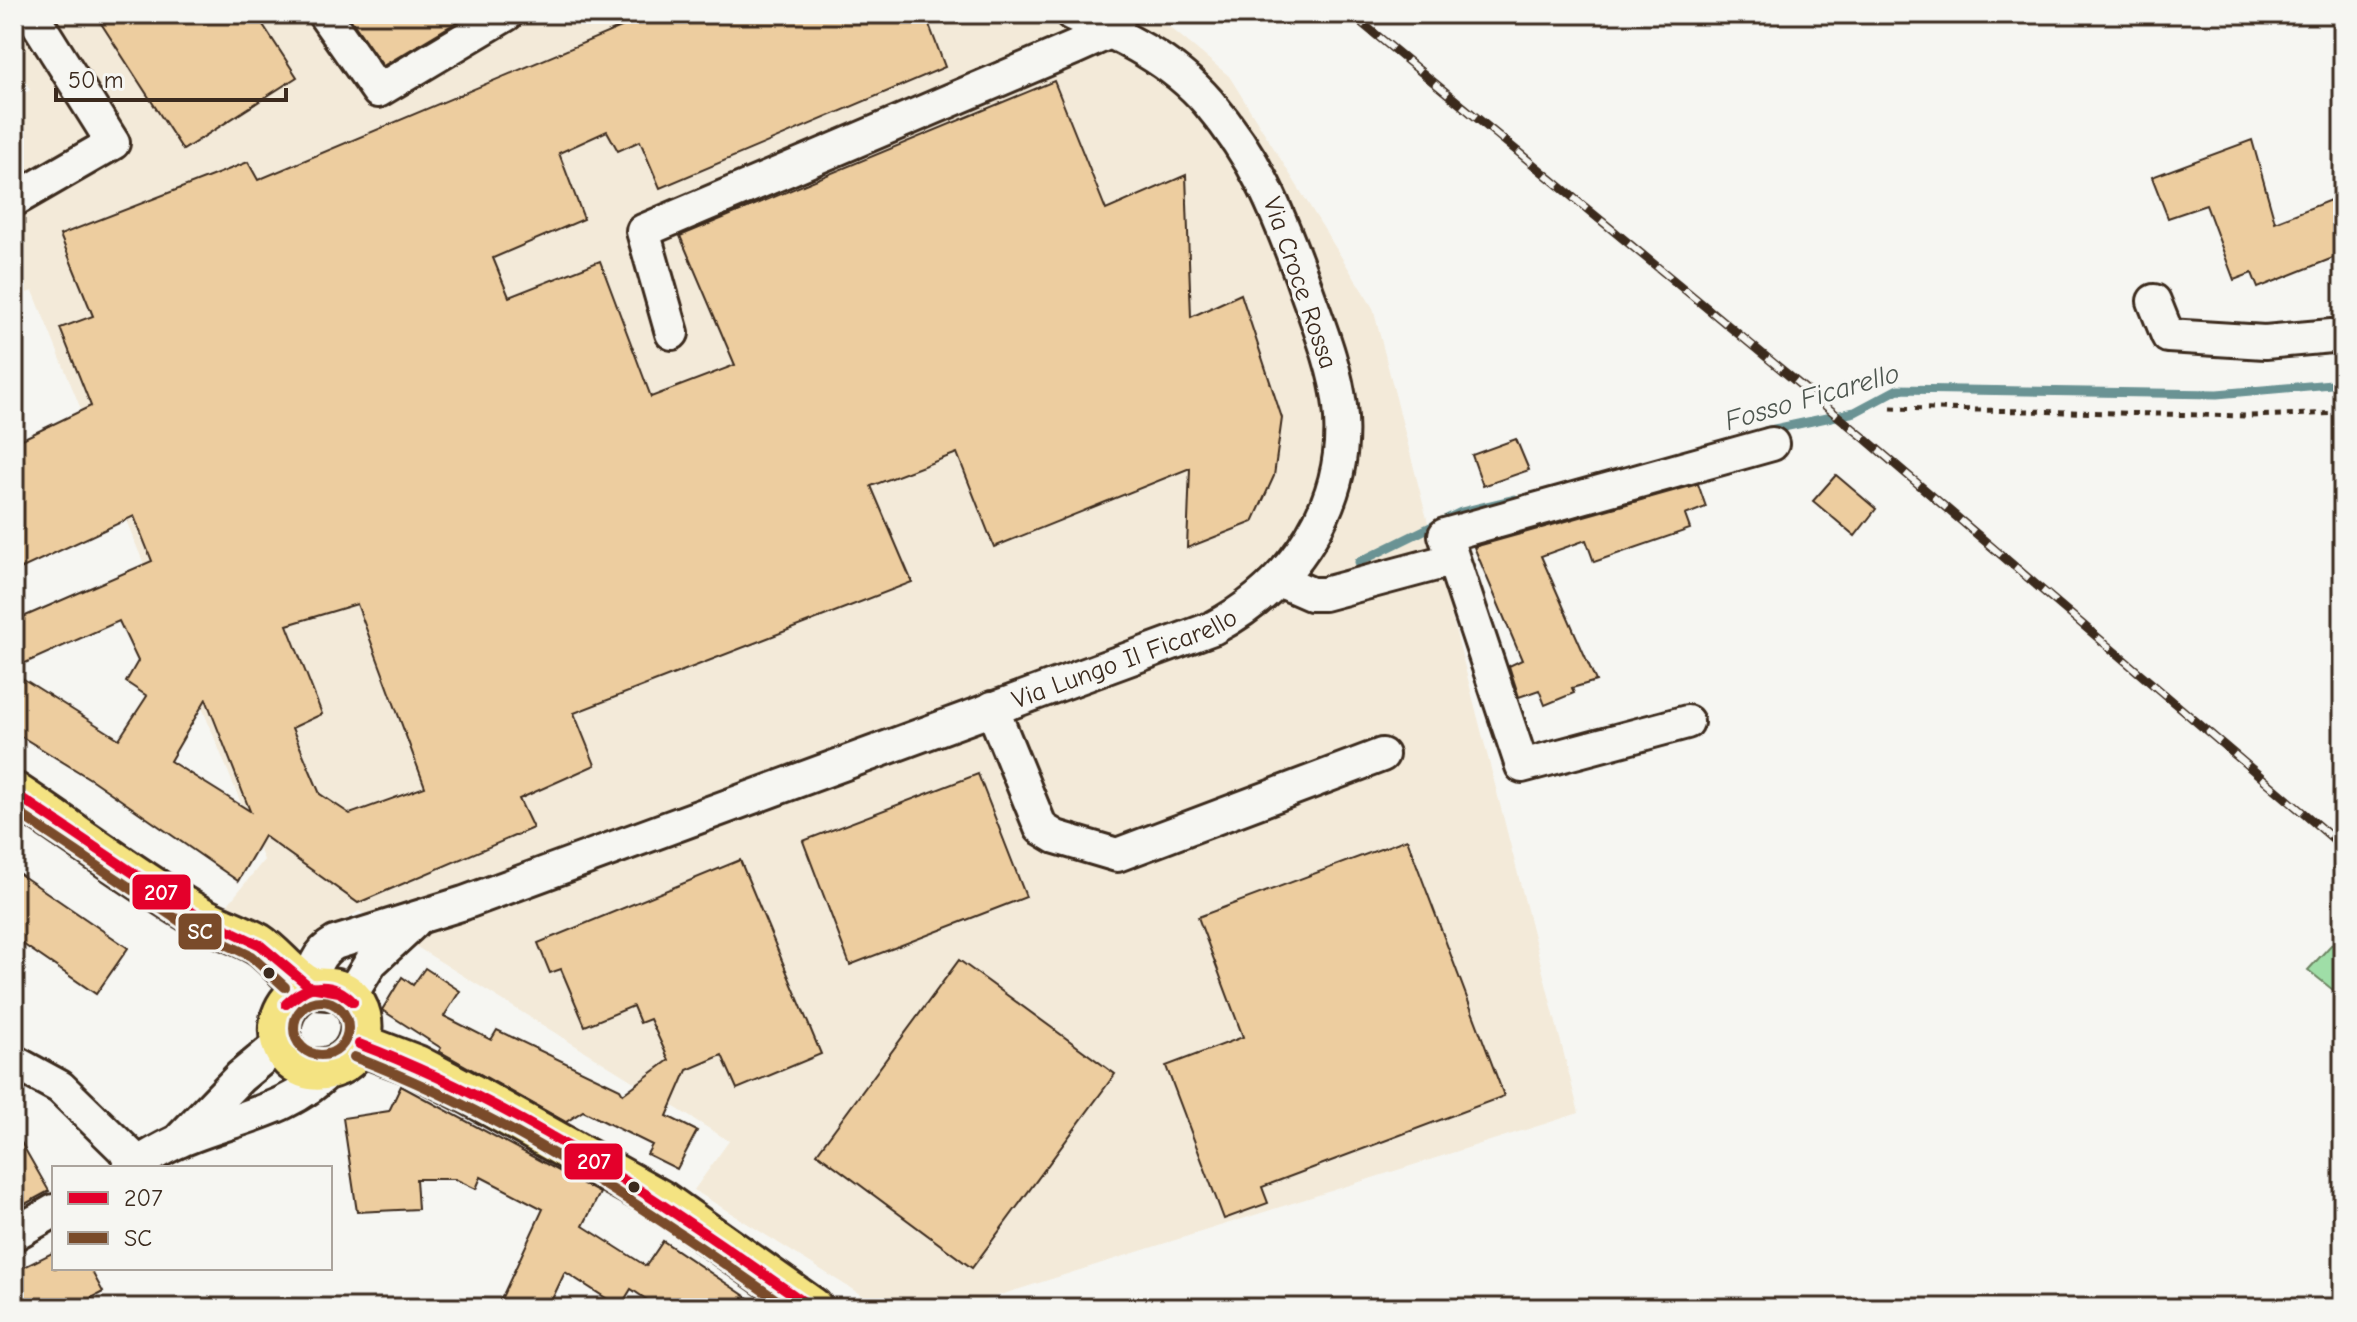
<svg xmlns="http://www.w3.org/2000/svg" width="2357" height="1322" viewBox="0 0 2357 1322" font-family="'Comic Neue',sans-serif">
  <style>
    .built { fill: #f3ead9 }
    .green { fill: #9fdea7; stroke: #6d8462; stroke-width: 2 }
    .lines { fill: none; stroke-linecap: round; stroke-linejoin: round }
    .stream { stroke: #6a9394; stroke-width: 9 }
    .building { fill: #edcd9f; stroke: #3b2a1e; stroke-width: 2; fill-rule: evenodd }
    .minor-casing { stroke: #3b2a1e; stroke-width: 38 }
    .major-casing { stroke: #3b2a1e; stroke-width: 46 }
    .path { stroke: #3b2a1e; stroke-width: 5; stroke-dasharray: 6 6; stroke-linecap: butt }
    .minor { stroke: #f6f6f2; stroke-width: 32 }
    .major { stroke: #f4e382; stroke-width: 40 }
    .rail-casing { stroke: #3b2a1e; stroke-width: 9 }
    .rail { stroke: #f6f6f2; stroke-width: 6; stroke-dasharray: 18; stroke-linecap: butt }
    .bus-1-casing { stroke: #f6f6f2; stroke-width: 16 }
    .bus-2-casing { stroke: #f6f6f2; stroke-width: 16 }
    .bus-1 { stroke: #e4002b; stroke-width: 10 }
    .bus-2 { stroke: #7a4b2a; stroke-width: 10 }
    .bus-dot { fill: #3b2a1e; stroke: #f6f6f2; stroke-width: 3 }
    .labels { text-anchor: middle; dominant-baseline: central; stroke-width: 7; stroke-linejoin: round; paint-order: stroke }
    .street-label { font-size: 26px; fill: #3b2a1e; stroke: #f6f6f2 }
    .water-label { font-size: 28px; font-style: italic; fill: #4e564f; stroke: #f6f6f2 }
    .line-badge { stroke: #f6f6f2; stroke-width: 3 }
    .badge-label { font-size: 22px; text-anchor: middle; font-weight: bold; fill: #fff }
  </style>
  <rect width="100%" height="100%" fill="#f6f6f2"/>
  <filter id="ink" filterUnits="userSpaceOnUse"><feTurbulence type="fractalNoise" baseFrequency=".0125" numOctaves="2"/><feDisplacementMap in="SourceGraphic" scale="16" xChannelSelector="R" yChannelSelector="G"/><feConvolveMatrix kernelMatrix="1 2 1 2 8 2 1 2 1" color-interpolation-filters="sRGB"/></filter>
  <g filter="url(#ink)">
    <polygon class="built" points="14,14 1141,14 1172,29 1229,76 1373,308 1579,1113 959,1308 882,1308 694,1190 729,1141 359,911 299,949 225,908 264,860 33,291 14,297 14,100 30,90 14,61"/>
    <polygon class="green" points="2343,932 2343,998 2308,970"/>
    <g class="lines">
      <g class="stream">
        <polyline points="1765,431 1855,412 1898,389 2217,394 2343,383"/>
        <polyline points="1359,562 1461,512 1515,499"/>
      </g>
    </g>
    <g class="building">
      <polygon points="95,14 256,14 297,77 183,150"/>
      <polygon points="347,14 470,14 383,66"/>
      <path d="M652 14H925L945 67 660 188 640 141 618 151 607 131 559 153 584 219 493 258 509 297 600 261 651 397 735 365 680 236 1054 81 1106 210 1186 175 1191 317 1241 294 1282 418 1274 476 1253 522 1187 548 1190 468 994 547 957 453 871 486 912 582 574 713 595 765 519 799 533 828 358 903 264 836 238 881 92 780 14 732V673L119 739 147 696 126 682 138 661 119 621 14 668V621L152 561 134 516 14 572V443L91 406 60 328 93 316 60 235 248 162 258 180ZM357 604 425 787 350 814 320 794 292 728 322 714 287 625ZM206 699 250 811 170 761Z"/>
      <polygon points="2252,140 2275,222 2343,195 2343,254 2258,288 2252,273 2234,280 2206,205 2168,218 2152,177"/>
      <polygon points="1516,439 1529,470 1483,486 1472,455"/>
      <polygon points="1836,475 1876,509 1855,536 1813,501"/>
      <polygon points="1698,484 1706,507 1685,515 1690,529 1594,562 1586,540 1541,556 1596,681 1572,688 1574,693 1545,705 1539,690 1519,697 1509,666 1522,660 1474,547"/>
      <polygon points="978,774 1026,897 850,965 803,841"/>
      <polygon points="1407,839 1504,1096 1262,1187 1268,1203 1224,1219 1166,1066 1243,1037 1198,917"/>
      <polygon points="740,860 821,1054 737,1089 722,1055 687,1070 667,1116 697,1131 677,1169 647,1154 652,1145 583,1111 566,1122 439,1051 441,1048 382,1010 402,977 413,985 425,968 460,991 444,1016 491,1040 497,1030 620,1089 623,1094 669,1060 650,1019 640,1023 633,1006 585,1026 561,969 550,973 538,943"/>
      <polygon points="14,870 128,948 96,994 14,938"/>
      <polygon points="959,960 1115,1074 972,1268 817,1153"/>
      <polygon points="401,1086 600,1193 583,1226 646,1266 663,1241 763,1308 659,1308 631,1289 620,1307 565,1272 548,1308 497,1308 543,1209 481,1177 476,1189 455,1179 416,1179 418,1209 357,1212 343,1118 389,1111"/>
      <polygon points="14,1130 49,1191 14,1210"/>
      <polygon points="54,1252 54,1268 90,1268 103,1292 73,1308 14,1308 14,1272"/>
    </g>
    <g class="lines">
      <defs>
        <g id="minor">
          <polyline points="324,14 378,91 507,14"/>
          <polyline points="14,200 113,143 32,14"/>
          <polyline points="2154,301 2168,336 2265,342 2343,335"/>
          <polyline points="672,333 643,231 1074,48 1110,32 1118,20"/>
          <polyline points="1279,580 1311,594 1324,594 1451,560"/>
          <polyline points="992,708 1041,828 1056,837 1117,855 1382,755"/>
          <polyline points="1687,722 1522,766 1445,535 1772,444"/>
          <path id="s1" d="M310 987C314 967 317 953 335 943L464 903 1213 628C1294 585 1351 501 1340 406 1335 363 1316 319 1302 278 1277 210 1257 159 1208 102 1172 60 1121 36 1072 14"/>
          <polyline points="349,998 371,962 414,922"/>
          <polyline points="14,1062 60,1087 138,1163"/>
          <polyline points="182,1137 240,1077 281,1043"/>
          <path d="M129 1168C146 1159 162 1148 179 1141 231 1118 292 1112 331 1068"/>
          <polyline points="14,1234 54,1211"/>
        </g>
        <g id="major">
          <path d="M14 793C73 832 131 876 191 912 212 925 236 932 258 944 274 954 294 981 310 987 324 991 337 985 350 998 371 1019 362 1058 333 1067 280 1084 257 1011 310 987"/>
          <polyline points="359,1044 417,1066 472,1095 661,1201 812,1308"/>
        </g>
      </defs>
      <use href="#minor" class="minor-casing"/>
      <use href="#major" class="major-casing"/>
      <polyline class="path" points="1891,408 2247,416 2343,413"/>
      <use href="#minor" class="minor"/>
      <use href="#major" class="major"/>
      <defs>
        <polyline id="rail" points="1351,14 1862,436 2343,847"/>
      </defs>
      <use href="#rail" class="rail-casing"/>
      <use href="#rail" class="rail"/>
      <defs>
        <g id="bus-1">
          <polyline points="14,793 193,913 260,945 310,987"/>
          <path d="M286 1004C306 983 333 980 353 1002"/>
          <polyline points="286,1004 310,987 339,992 353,1002"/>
          <path d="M359 1044C523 1106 670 1207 812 1308"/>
        </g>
        <g id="bus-2">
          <polyline points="14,810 184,924 251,956 285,987"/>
          <circle cx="321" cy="1028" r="27"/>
          <path d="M354 1057C510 1116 652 1212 788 1308"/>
        </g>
      </defs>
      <use href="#bus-1" class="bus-1-casing"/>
      <use href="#bus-2" class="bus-2-casing"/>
      <use href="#bus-1" class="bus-1"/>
      <use href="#bus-2" class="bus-2"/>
    </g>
  </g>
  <g class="bus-dot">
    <circle cx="269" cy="973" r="7"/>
    <circle cx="634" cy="1187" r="7"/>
  </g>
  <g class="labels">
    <g class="street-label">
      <text transform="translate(1300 283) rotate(71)">Via Croce Rossa</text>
      <text stroke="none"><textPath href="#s1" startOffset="892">Via Lungo Il Ficarello</textPath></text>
    </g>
    <g class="water-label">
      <text transform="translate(1812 397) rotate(-16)">Fosso Ficarello</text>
    </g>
  </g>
  <g class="line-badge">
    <rect x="131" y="873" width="61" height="38" rx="8" fill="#e4002b"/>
    <rect x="177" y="912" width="46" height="39" rx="8" fill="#7a4b2a"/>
    <rect x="563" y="1142" width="61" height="39" rx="8" fill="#e4002b"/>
  </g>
  <g class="badge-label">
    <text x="161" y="900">207</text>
    <text x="200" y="939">SC</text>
    <text x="594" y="1169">207</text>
  </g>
  <rect width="2357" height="1322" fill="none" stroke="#f6f6f2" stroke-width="48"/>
  <rect x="24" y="24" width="2309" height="1274" fill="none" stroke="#3b2a1e" stroke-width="3" filter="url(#ink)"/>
  <rect x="52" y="1166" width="280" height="104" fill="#f6f6f2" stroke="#aba49d" stroke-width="2"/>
  <rect x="68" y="1192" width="40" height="12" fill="#e4002b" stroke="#aba49d" stroke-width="2"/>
  <text x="124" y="1206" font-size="24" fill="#3b2a1e">207</text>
  <rect x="68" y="1232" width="40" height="12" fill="#7a4b2a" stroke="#aba49d" stroke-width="2"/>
  <text x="124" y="1246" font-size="24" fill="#3b2a1e">SC</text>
  <path d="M56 88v12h230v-12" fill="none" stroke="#3b2a1e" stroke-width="4"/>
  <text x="68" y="88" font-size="24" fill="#3b2a1e" stroke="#f6f6f2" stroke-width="6" paint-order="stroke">50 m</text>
</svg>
